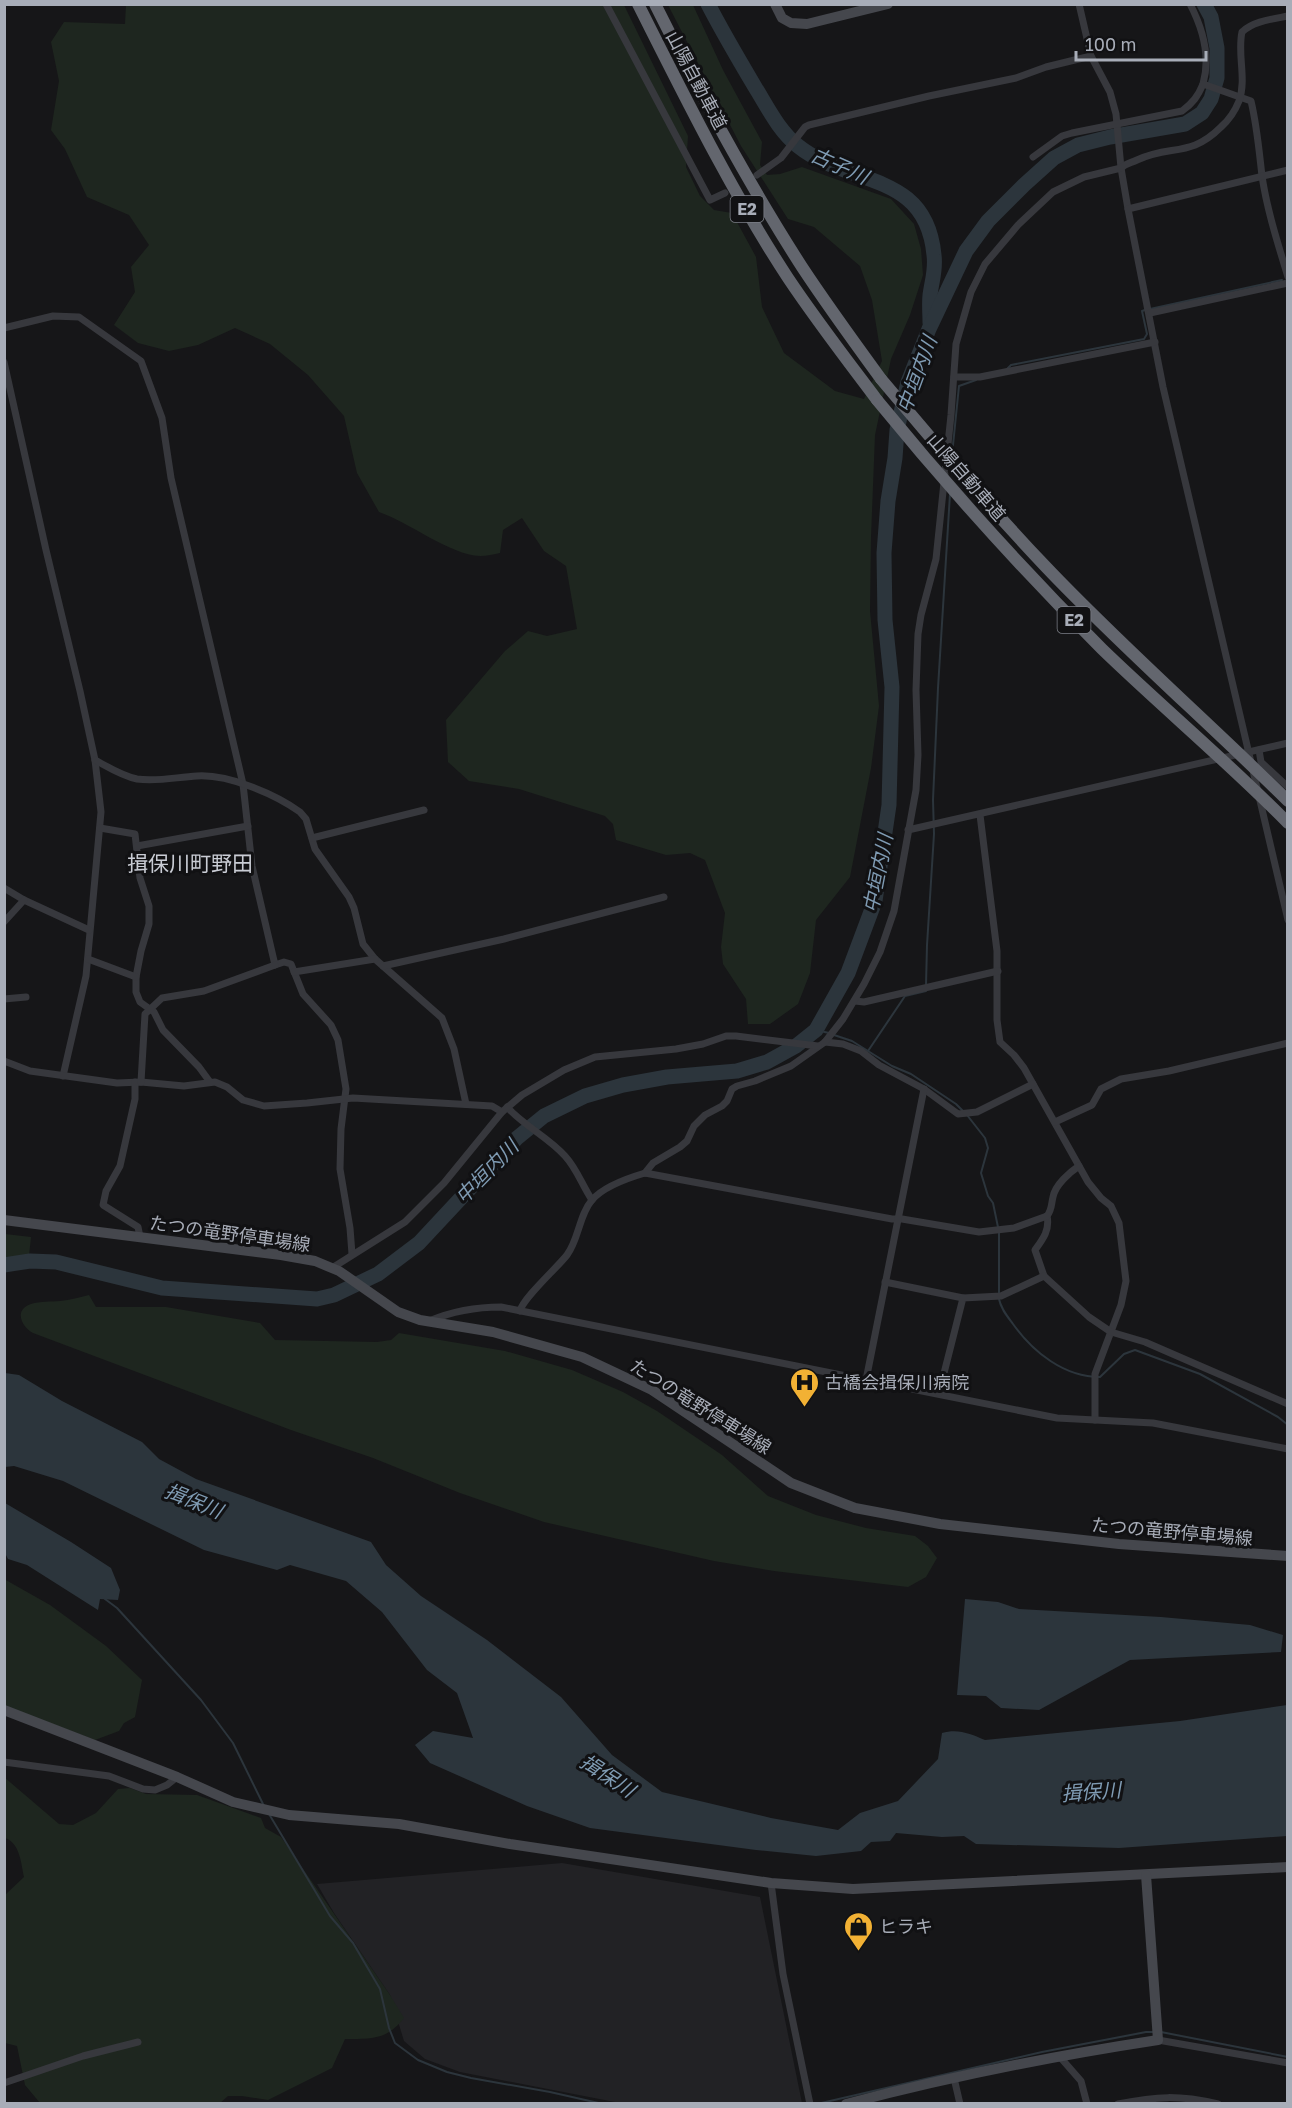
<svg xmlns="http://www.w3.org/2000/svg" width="1292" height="2108" viewBox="0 0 1292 2108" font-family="'Golos Text','Noto Sans JP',sans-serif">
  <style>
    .built { fill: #222225 }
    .green { fill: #1e261f }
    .water { fill: #2c353c }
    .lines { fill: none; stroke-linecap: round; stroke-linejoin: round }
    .stream { stroke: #2c353c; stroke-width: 2 }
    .river { stroke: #2c353c; stroke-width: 15 }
    .street { stroke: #37383d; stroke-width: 7 }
    .secondary { stroke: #45474d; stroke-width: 10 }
    .highway { stroke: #63666e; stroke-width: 12 }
    .highway-bridge { stroke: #63666e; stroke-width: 12 }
    .labels { text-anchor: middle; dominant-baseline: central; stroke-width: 6; stroke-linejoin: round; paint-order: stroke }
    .shield { fill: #111113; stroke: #7b7e86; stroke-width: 1.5 }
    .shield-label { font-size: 16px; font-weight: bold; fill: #a8adb8 }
    .street-label { font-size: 18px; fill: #a8adb8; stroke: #111113 }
    .poi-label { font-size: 18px; fill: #a8adb8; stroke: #111113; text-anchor: start }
    .water-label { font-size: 20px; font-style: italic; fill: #7f9bb3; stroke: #111113 }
    .quarter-label { font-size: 21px; fill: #c9ccd4; stroke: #111113 }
  </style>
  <rect width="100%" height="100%" fill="#161618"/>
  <polygon class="built" points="562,1863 760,1897 802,2103 620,2103 460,2072 425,2059 404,2041 390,1995 334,1913 317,1884"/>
  <g class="green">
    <path d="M126 5H624L688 136 686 167 700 196 714 210 732 213 756 257 762 307 784 353 835 391 864 399 882 361 872 300 860 266 814 227 788 219 741 146 668 5H693L723 70 762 142 760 165 767 175 780 174 802 167 891 199 914 224 921 249 923 275 910 315 891 359 875 435 871 537 870 611 879 706 871 768 850 877 816 920 810 973 798 1004 770 1024H748L746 999 723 964 721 947 725 913 705 860 690 853 666 855 616 840 613 824 605 816 519 789 469 781 448 762 446 720 505 651 528 631 547 636 577 629 566 566 544 551 522 518 503 530 500 553C494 554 487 556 480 556 450 555 409 522 379 512L357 473 344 416 308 375 270 344 235 328 198 345 169 351 138 343 114 325 135 292 131 267 149 245 129 215 87 197 65 149 51 130 59 81 51 42 64 22 125 24Z"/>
    <polygon points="5,1234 31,1237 29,1256 5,1258"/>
    <path d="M89 1295 96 1307H166L260 1323 275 1340 377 1342 391 1340 399 1333 505 1351 572 1370 623 1392 657 1411 722 1455 768 1496 816 1515 866 1528 915 1536 928 1546 937 1558 926 1577 908 1587 774 1571 714 1561 544 1522 460 1493 373 1458 291 1430 33 1333C22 1327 13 1310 31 1304 40 1301 51 1302 60 1301 70 1300 80 1297 89 1295Z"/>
    <polygon points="4,1579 50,1605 106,1646 142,1680 135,1717 124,1723 119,1731 95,1740 5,1706"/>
    <path d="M4 1777 59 1824 73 1825 96 1813 118 1789 130 1788 146 1794 197 1795 261 1818 265 1828 281 1837 390 1995 404 2018C387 2040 371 2039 345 2039L332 2068 268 2100 242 2096H228L219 2104 40 2103 25 2085 17 2046 5 2043V1895L24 1877C21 1863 20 1843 5 1838Z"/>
  </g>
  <g class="water">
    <path d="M5 1373 19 1375 62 1401 142 1442 159 1459 196 1479 371 1542 386 1565 421 1596 487 1640 561 1697 612 1755 662 1792 771 1818 838 1830 860 1813 898 1801 938 1759 942 1733C958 1728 971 1734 985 1740L1180 1721 1287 1705V1836L1119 1848 976 1844 964 1836 942 1837 896 1833 890 1841 871 1842 861 1851 816 1856 756 1850 590 1828 527 1806 430 1763 415 1745 433 1731 473 1738 457 1693 427 1670 382 1612 346 1581 290 1565 277 1570 204 1550 63 1481 14 1466 5 1467Z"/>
    <polygon points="5,1503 71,1542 111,1568 120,1590 118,1600 100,1599 98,1610 27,1565 8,1559 5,1553"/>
    <polygon points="965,1599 998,1602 1019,1609 1161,1617 1250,1625 1283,1635 1281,1652 1130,1660 1039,1710 1001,1708 986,1696 957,1695"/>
  </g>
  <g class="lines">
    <g class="stream">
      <polyline points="1150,309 1282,280"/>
      <polyline points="1006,370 1011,365 1144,339 1147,334 1142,311 1145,310"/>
      <polyline points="952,455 959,386 976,380"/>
      <polyline points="926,985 927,945 934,834 933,800 938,688 950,494"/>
      <polyline points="816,1030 829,1033"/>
      <polyline points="834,1035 852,1041 892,1066 911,1074 956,1104 963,1111"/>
      <polyline points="868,1051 905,996 926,991"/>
      <polyline points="967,1115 985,1138 988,1148 981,1173 988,1196 993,1203 999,1232 999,1294"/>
      <path d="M999 1299C1001 1309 1007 1316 1013 1324 1033 1352 1064 1377 1100 1377L1124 1354 1135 1350 1200 1374 1278 1417 1288 1425"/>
      <polyline points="105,1599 117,1608 201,1700 233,1743 264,1806"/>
      <polyline points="269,1814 330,1916 353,1943 380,1989 389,2028 395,2043 418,2060 447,2072 471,2078 550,2092 603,2104"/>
      <polyline points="1161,2032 1288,2057"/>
      <polyline points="817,2104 1042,2052 1146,2032 1155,2032"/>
    </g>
    <g class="river">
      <path d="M708 4C723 33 739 60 755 87 768 108 779 131 798 146 849 187 926 170 934 255 936 270 932 280 930 295 929 304 930 314 930 323"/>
      <polyline points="4,1265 30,1261 56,1262 162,1288 317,1299 334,1295 378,1274 419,1243 517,1138 544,1116 585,1096 623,1085 667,1077 737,1071 767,1062 796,1046 816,1030 848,973 875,901 889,805 892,687 885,620 884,553 888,501 895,458 897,430 908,382 929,329 966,251 988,221 1024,185 1054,158 1078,145 1110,137 1185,124 1202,113 1211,99 1217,78 1217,48 1211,17 1204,4"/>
    </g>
    <g class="street">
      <polyline points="606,4 710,200 725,193"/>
      <polyline points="1079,4 1091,56 1110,92 1116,114 1121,168 1128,209 1163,387 1288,920"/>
      <path d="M1190 4C1203 29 1211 56 1203 84"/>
      <path d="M1033 157 1062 136 1072 133 1182 111C1193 103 1198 96 1203 84L1251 101C1257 126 1259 150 1262 176 1267 210 1278 244 1288 277"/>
      <polyline points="757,175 781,158 805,127 809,125 929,96 1016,78 1046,67 1091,56"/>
      <polyline points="1128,209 1288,170"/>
      <polyline points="1150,313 1288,283"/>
      <polyline points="4,328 53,316 79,317 141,361 162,418 171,478 243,784 252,866 275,965 284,962 291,964 303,994 331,1025 338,1040 346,1089 341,1129 340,1169 350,1228 352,1254"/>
      <polyline points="4,362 46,550 80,691 95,760 101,812 86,976 63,1076"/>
      <polyline points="954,377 980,377 1155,342"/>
      <polyline points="1259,750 1261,762 1288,787"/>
      <path d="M95 760C108 767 122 776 137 779 157 782 177 777 197 776 228 774 275 794 300 812L306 819 315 849 349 897 354 908 363 944 375 959 442 1018 454 1049 466 1104"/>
      <polyline points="980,815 997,951 997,1020 1000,1042 1014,1055 1024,1068 1088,1182 1101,1198 1111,1206 1119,1223 1126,1281 1121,1305 1095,1374 1095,1420"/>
      <polyline points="100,828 135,834 140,878 149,906 149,924 141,951 136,977 136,992 140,1002 154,1012 163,1030 199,1067 210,1082"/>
      <polyline points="908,830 1288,743"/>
      <polyline points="312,838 424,810"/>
      <polyline points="137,846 248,826"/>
      <polyline points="4,888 24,900 89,930"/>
      <polyline points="4,922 24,900"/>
      <polyline points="88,959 136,977"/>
      <polyline points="383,966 504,939 664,897"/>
      <polyline points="294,972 375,959"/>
      <polyline points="4,999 26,997"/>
      <polyline points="855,1001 864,1002 998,971"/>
      <polyline points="825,1042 843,1044 861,1051 879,1065 924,1089 958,1114 977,1112 1033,1084"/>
      <polyline points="4,1061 30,1071 117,1083 141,1082 184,1086 215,1082 227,1087 243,1100 264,1106 307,1103 353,1098 492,1106 502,1112"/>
      <polyline points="135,1082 135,1099 120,1166 106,1191 103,1205 138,1227 140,1237"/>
      <polyline points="141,1082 145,1014 162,998 204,991 275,965"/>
      <path d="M507 1107C524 1126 548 1137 565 1156 577 1169 582 1185 592 1200"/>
      <polyline points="1055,1122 1092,1105 1101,1089 1121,1079 1169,1071 1288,1043"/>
      <path d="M645 1173 653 1163 680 1147 687 1141 694 1126 705 1115 722 1106 727 1101 732 1089 737 1086 755 1081 791 1066 825 1042 843 1019 864 984 880 952 894 911 916 790 918 755 916 690 918 634 921 615 936 559 951 415 956 344 971 292 985 264 1018 225 1053 192 1084 177 1121 168C1126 163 1131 163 1137 160 1171 144 1190 158 1221 127 1229 120 1235 111 1239 101 1247 79 1237 54 1242 32 1253 21 1273 19 1288 16"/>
      <polyline points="332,1268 405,1222 444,1183 502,1112 522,1095 564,1070 595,1057 676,1049 703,1044 726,1036 736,1036 818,1046"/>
      <path d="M1044 1276 1035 1250C1043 1239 1050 1230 1047 1216"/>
      <polyline points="885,1282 963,1298"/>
      <path d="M520 1311C523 1298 557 1268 567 1255 579 1239 579 1215 592 1200 604 1186 628 1178 645 1173L892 1219H902L979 1232 1014 1228 1047 1216C1052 1210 1051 1205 1053 1197 1055 1185 1070 1172 1079 1166"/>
      <path d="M429 1321C453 1311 475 1307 501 1307L1057 1418 1153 1423 1288 1449"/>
      <polyline points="866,1380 924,1089"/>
      <polyline points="939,1393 963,1298 1001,1296 1044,1276 1089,1317 1111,1332 1145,1342 1288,1404"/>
      <polyline points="4,1762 109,1776 143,1789 155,1790 167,1785 177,1777"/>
      <polyline points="771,1883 783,1974 810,2104"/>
      <polyline points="1158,2040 1288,2063"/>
      <polyline points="1060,2057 1081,2081 1087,2104"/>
      <polyline points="954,2078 960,2104"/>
      <polyline points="4,2083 83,2056 138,2042"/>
      <path d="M1118 2104C1157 2096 1179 2095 1218 2104"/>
    </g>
    <g class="secondary">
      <polyline points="775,4 782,18 791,23 807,24 888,4"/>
      <polyline points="4,1220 281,1255 315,1261 339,1271 398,1312 420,1320 493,1332 582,1357 652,1390 791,1483 855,1508 940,1524 1119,1544 1288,1556"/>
      <polyline points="4,1710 177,1777 233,1802 289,1815 399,1824 510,1844 771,1883 853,1889 1288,1867"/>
      <path d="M846 2104C948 2077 1053 2056 1158 2040L1146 1875"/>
    </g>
    <g class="highway">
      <path d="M638 4C685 97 731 191 788 278 816 320 847 360 877 400"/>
      <path d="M655 4C700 94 748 183 802 267 827 305 854 342 881 379"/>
    </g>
    <g class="highway-bridge">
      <path d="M881 379C935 443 988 506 1046 567 1123 648 1208 722 1288 801"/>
      <path d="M877 400C948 487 1023 570 1102 649 1163 708 1228 762 1288 823"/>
    </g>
  </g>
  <defs>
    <symbol id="hospital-pin" viewBox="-11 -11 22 30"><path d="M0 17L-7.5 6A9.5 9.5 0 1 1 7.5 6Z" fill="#f2b134" stroke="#111113"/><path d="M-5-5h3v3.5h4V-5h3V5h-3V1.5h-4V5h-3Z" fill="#111"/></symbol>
    <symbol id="shop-pin" viewBox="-11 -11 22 30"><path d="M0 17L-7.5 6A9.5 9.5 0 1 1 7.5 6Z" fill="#f2b134" stroke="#111113"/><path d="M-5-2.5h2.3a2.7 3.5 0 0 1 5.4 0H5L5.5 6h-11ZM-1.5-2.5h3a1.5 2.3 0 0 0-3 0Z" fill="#111"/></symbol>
  </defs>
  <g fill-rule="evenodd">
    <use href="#hospital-pin" x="788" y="1366" width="33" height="45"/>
    <use href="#shop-pin" x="842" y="1910" width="33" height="45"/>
  </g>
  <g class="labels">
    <g class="shield">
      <rect x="730.5" y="196" width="33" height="26" rx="4.5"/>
      <rect x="1057.5" y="607" width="33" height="26" rx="4.5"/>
    </g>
    <g class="shield-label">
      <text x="747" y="209">E2</text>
      <text x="1074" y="620">E2</text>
    </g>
    <g class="street-label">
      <text transform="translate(697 80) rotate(62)">山陽自動車道</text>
      <text transform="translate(967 477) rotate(49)">山陽自動車道</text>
      <text transform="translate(230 1233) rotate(8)">たつの竜野停車場線</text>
      <text transform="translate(701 1406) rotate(32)">たつの竜野停車場線</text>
      <text transform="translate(1172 1531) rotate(5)">たつの竜野停車場線</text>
    </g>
    <g class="poi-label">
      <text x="825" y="1382">古橋会揖保川病院</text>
      <text x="879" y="1926">ヒラキ</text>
    </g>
    <g class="water-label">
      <text transform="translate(840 165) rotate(24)">古子川</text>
      <text transform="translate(916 374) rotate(-70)">中垣内川</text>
      <text transform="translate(877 873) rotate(-79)">中垣内川</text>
      <text transform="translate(486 1171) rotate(-46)">中垣内川</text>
      <text transform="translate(194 1500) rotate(22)">揖保川</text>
      <text transform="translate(608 1775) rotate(33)">揖保川</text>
      <text transform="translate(1091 1791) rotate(-4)">揖保川</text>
    </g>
    <g class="quarter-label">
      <text x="190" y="863">揖保川町野田</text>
    </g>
  </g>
  <rect width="1292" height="2108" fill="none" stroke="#a8adb8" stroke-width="12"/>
  <path d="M1076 51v9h130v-9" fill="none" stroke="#a8adb8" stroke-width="3"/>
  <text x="1085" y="51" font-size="18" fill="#a8adb8" stroke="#111113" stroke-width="4.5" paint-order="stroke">100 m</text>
</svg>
